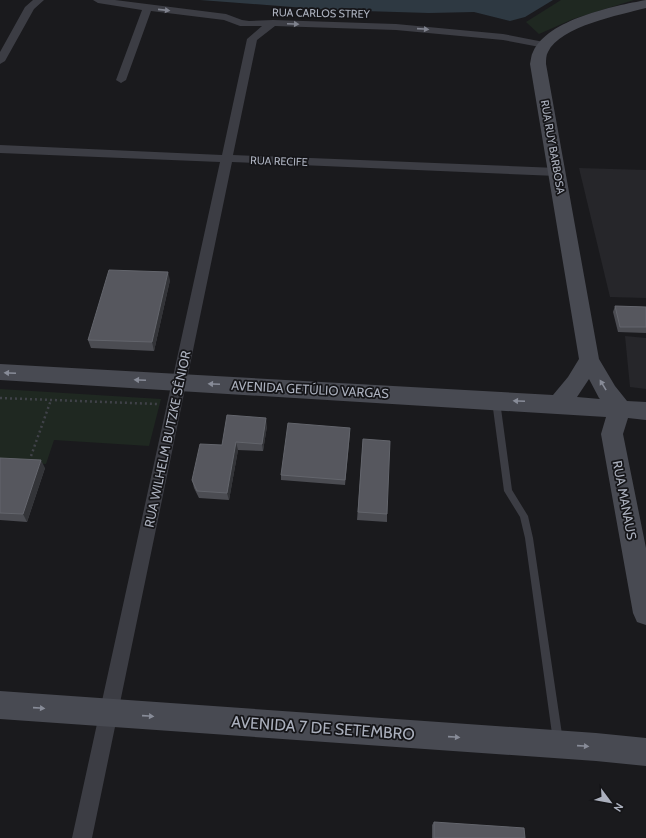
<svg xmlns="http://www.w3.org/2000/svg" width="646" height="838" viewBox="0 0 646 838" font-family="Cabin,sans-serif">
  <style>
    .built { fill: #26262a }
    .green { fill: #1f2821 }
    .water { fill: #2e3942 }
    .lines { fill: none; stroke-linecap: round; stroke-linejoin: round }
    .path { stroke: #404249; stroke-width: 2.5; stroke-dasharray: 2 3; stroke-linecap: butt }
    .lane { fill: #3c3d44; fill-rule: evenodd }
    .street { fill: #3c3d44; fill-rule: evenodd }
    .secondary { fill: #484a52; fill-rule: evenodd }
    .wall { fill: #4b4c52 }
    .shaded-wall { fill: #333438 }
    .building { fill: #56575e; stroke: #63656c }
    .oneway { fill: #7f828d }
    .oneway2 { fill: #888c98 }
    .labels { text-anchor: middle; dominant-baseline: central; stroke-width: 3.5; stroke-linejoin: round; paint-order: stroke }
    .far-street-label { font-size: 11px; fill: #abb0bd; stroke: #151518 }
    .street-label { font-size: 13px; fill: #abb0bd; stroke: #151518 }
    .near-street-label { font-size: 16px; fill: #abb0bd; stroke: #151518 }
  </style>
  <rect width="100%" height="100%" fill="#1a1a1d"/>
  <g class="built">
    <polygon points="579,168 646,170 646,298 610,297"/>
    <polygon points="625,336 646,338 646,389 630,387"/>
  </g>
  <g class="green">
    <polygon points="561,0 634,0 573,19 539,34 526,22"/>
    <polygon points="0,389 161,399 149,446 54,440 46,464 0,461"/>
  </g>
  <polygon class="water" points="200,0 553,0 525,17 510,21 474,12 429,13 331,10"/>
  <g class="lines">
    <g class="path">
      <polyline points="0,398 157,404"/>
      <polyline points="31,456 51,400"/>
    </g>
    <polygon class="lane" points="496,398 499,399 500,401 512,490 528,516 533,538 563,741 562,745 558,746 554,745 553,741 525,538 520,517 504,491 492,401 493,399"/>
    <g class="street">
      <polygon points="33,0 44,0 34,9 5,61 0,64 0,52 25,7"/>
      <polygon points="93,0 115,0 226,14 242,20 249,21 273,20 396,24 503,34 549,43 550,45 549,47 545,48 503,40 396,30 275,26 257,40 233,155 557,168 561,169 563,172 561,175 557,176 232,162 92,838 72,838 220,162 0,153 0,145 222,155 247,39 262,26 240,26 224,20 151,11 126,80 121,83 116,80 142,10 98,3"/>
    </g>
    <g class="secondary">
      <path d="M646 0V8C620 15 560 26 548 52 546 55 546 60 546 64L599 359 615 386 627 401 646 402V420L628 418 623 434 646 548V625L637 622 633 613 601 434 606 417 0 380V364L553 395 568 377 579 359 530 64C531 60 531 55 533 52 548 19 614 6 646 0ZM589 379 599 398 600 399 577 397Z"/>
      <polygon points="0,691 596,733 646,738 646,766 596,761 0,719"/>
    </g>
  </g>
  <g class="wall">
    <polygon points="170,280 154,351 91,348 88,340"/>
    <polygon points="615,306 646,307 646,333 618,332 613,312"/>
    <polygon points="267,426 263,451 238,450 229,500 199,498 194,488 192,480 222,445"/>
    <polygon points="350,433 345,485 281,480 281,475"/>
    <polygon points="363,439 387,514 387,522 357,520"/>
    <polygon points="0,458 45,468 27,522 0,520"/>
    <polygon points="434,822 525,838 432,838 432,825"/>
  </g>
  <g class="shaded-wall">
    <polygon points="168,272 170,280 154,351 152,342"/>
    <polygon points="266,418 267,426 263,451 262,444"/>
    <polygon points="236,442 238,450 229,500 227,493"/>
    <polygon points="41,460 45,468 27,522 23,514"/>
  </g>
  <g class="building">
    <polygon points="109,270 168,272 152,342 88,340"/>
    <polygon points="615,306 646,307 646,327 620,327"/>
    <polygon points="227,415 266,418 262,444 236,442 227,493 197,491 192,480 200,444 222,445"/>
    <polygon points="288,423 350,428 345,480 281,475"/>
    <polygon points="363,439 390,441 387,514 358,512"/>
    <polygon points="0,458 41,460 23,514 0,513"/>
    <polygon points="434,822 524,828 525,838 434,838"/>
  </g>
  <defs><path id="oneway-solid" d="M-6-.8H1V-3.2L6.5 0L1 3.2V.8H-6Z"/></defs>
  <g class="oneway">
    <use href="#oneway-solid" transform="translate(164 10) rotate(6)"/>
    <use href="#oneway-solid" transform="translate(293 24) rotate(2)"/>
    <use href="#oneway-solid" transform="translate(423 29) rotate(4)"/>
  </g>
  <g class="oneway2">
    <use href="#oneway-solid" transform="translate(10 373) rotate(-177)"/>
    <use href="#oneway-solid" transform="translate(140 380) rotate(-177)"/>
    <use href="#oneway-solid" transform="translate(214 384) rotate(-177)"/>
    <use href="#oneway-solid" transform="translate(603 385) rotate(-121)"/>
    <use href="#oneway-solid" transform="translate(519 401) rotate(-177)"/>
    <use href="#oneway-solid" transform="translate(39 708) rotate(4)"/>
    <use href="#oneway-solid" transform="translate(148 716) rotate(4)"/>
    <use href="#oneway-solid" transform="translate(454 737) rotate(4)"/>
    <use href="#oneway-solid" transform="translate(583 746) rotate(4)"/>
  </g>
  <g class="labels">
    <g class="far-street-label">
      <text transform="translate(321 13) rotate(1)">RUA CARLOS STREY</text>
      <text transform="translate(553 147) rotate(80)">RUA RUY BARBOSA</text>
      <text transform="translate(279 161) rotate(2)">RUA RECIFE</text>
    </g>
    <g class="street-label">
      <text transform="translate(310 389) rotate(3)">AVENIDA GETÚLIO VARGAS</text>
      <text transform="translate(167 439) rotate(-78)">RUA WILHELM BUTZKE SÊNIOR</text>
      <text transform="translate(625 500) rotate(79)">RUA MANAUS</text>
    </g>
    <g class="near-street-label">
      <text transform="translate(323 728) rotate(4)">AVENIDA 7 DE SETEMBRO</text>
    </g>
  </g>
  <g transform="translate(610 802) rotate(122)" stroke="#151518" stroke-width="3" paint-order="stroke">
  <path d="M0-3L7 15L0 10L-7 15Z" fill="#abb0bd"/>
  <text y="-6" font-size="11" font-weight="bold" text-anchor="middle" fill="#abb0bd">N</text>
  </g>
</svg>
